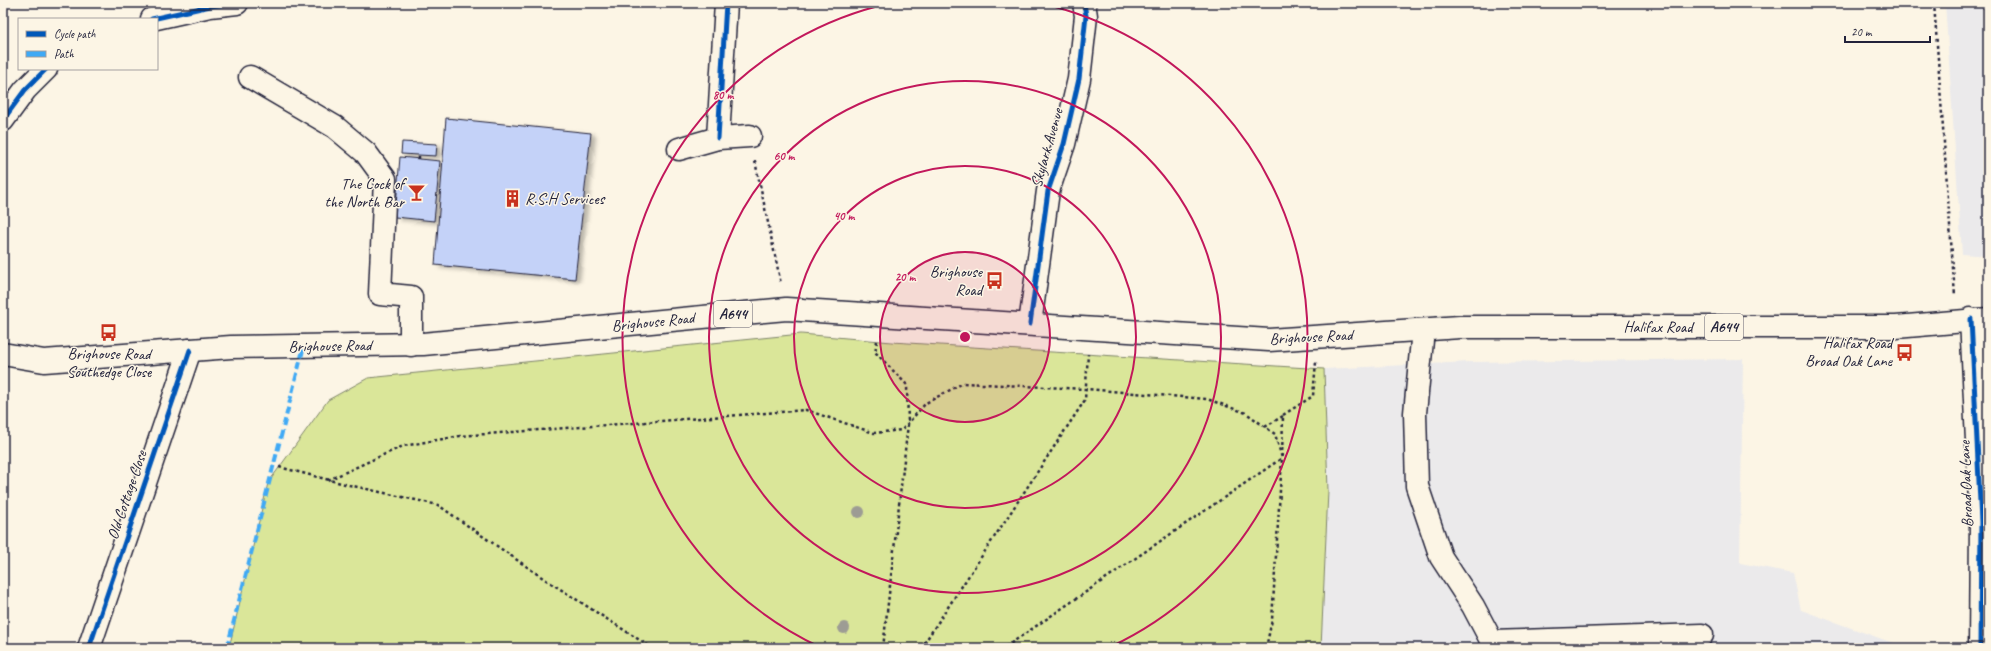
<svg xmlns="http://www.w3.org/2000/svg" width="1991" height="651" viewBox="0 0 1991 651" font-family="Caveat,sans-serif">
  <style>
    .built { fill: #ebeaeb }
    .green { fill: #dae699; stroke: #7e846a }
    .building { fill: #c4d2f8; stroke: #22223b; filter: url(#shadow) }
    .lines { fill: none; stroke-linecap: round; stroke-linejoin: round }
    .minor-casing { stroke: #22223b; stroke-width: 25 }
    .major-casing { stroke: #22223b; stroke-width: 25 }
    .path { stroke: #22223b; stroke-width: 2.5; stroke-dasharray: 3 3; stroke-linecap: butt }
    .minor { stroke: #fcf5e5; stroke-width: 22 }
    .major { stroke: #fcf5e5; stroke-width: 22 }
    .quiet { stroke: #3fa9f5; stroke-width: 4; stroke-dasharray: 8 4; stroke-linecap: butt }
    .cycleway-casing { stroke: #fcf5e5; stroke-width: 8 }
    .cycleway { stroke: #0057b8; stroke-width: 5 }
    .tree { fill: #9d9c94 }
    .ring { fill: none; stroke: #c2185b; stroke-width: 2 }
    .labels { text-anchor: middle; dominant-baseline: central; stroke-width: 3; stroke-linejoin: round; paint-order: stroke }
    .shield { fill: #fcf5e5; stroke: #63616e; stroke-width: 1 }
    .shield-label { font-size: 15px; font-weight: bold; fill: #22223b }
    .street-label { font-size: 16px; fill: #22223b; stroke: #fcf5e5 }
    .poi-label { font-size: 16px; fill: #22223b; stroke: #fcf5e5; text-anchor: end }
    .centre { fill: #c2185b; stroke: #fcf5e5; stroke-width: 2 }
    .ring-label { font-size: 12px; text-anchor: middle; font-weight: bold; fill: #c2185b; stroke: #fcf5e5; stroke-width: 3; stroke-linejoin: round; paint-order: stroke }
  </style>
  <defs>
    <filter id="shadow"><feDropShadow dx="4.5" dy="2.5" stdDeviation="2" flood-color="#0004"/></filter>
  </defs>
  <rect width="100%" height="100%" fill="#fcf5e5"/>
  <filter id="ink" filterUnits="userSpaceOnUse"><feTurbulence type="fractalNoise" baseFrequency=".025" numOctaves="2"/><feDisplacementMap in="SourceGraphic" scale="8" xChannelSelector="R" yChannelSelector="G"/><feConvolveMatrix kernelMatrix="1 2 1 2 8 2 1 2 1" color-interpolation-filters="sRGB"/></filter>
  <g filter="url(#ink)">
    <g class="built">
      <polygon points="1945,3 1988,3 1988,256 1962,254"/>
      <polygon points="1743,359 1740,563 1793,573 1801,610 1907,648 1321,648 1328,491 1324,369 1470,362"/>
    </g>
    <polygon class="green" points="801,334 892,342 1324,369 1328,491 1321,648 229,648 268,483 328,400 368,378"/>
    <g class="building">
      <polygon points="446,118 591,133 575,279 435,265"/>
      <polygon points="402,142 437,144 436,156 401,154"/>
      <polygon points="400,157 440,161 434,221 395,217"/>
      <polygon points="1981,357 1988,357 1988,382 1982,382"/>
      <polygon points="1982,382 1988,382 1988,426 1984,426"/>
    </g>
    <g class="lines">
      <defs>
        <g id="minor">
          <polyline points="152,19 210,6 237,3"/>
          <polyline points="250,77 335,127 366,153 385,179 380,294 411,297 411,345"/>
          <polyline points="3,120 25,90 46,69"/>
          <polyline points="718,138 726,3"/>
          <polyline points="679,149 718,138 750,136"/>
          <polyline points="1971,319 1981,522 1980,648"/>
          <polyline points="1030,324 1048,191 1064,144 1079,79 1086,16 1084,3"/>
          <polyline points="1423,330 1415,413 1417,486 1441,557 1473,606 1492,642 1491,648"/>
          <polyline points="1492,642 1702,635"/>
          <polyline points="89,648 190,350"/>
        </g>
        <polyline id="major" points="3,354 44,361 231,347 423,344 786,309 1269,340 1460,327 1896,327 1988,319"/>
      </defs>
      <use href="#minor" class="minor-casing"/>
      <use href="#major" class="major-casing"/>
      <g class="path">
        <polyline points="1934,3 1955,296"/>
        <polyline points="419,159 419,155"/>
        <polyline points="755,161 781,284"/>
        <polyline points="877,341 875,352 907,385 908,424 883,648"/>
        <polyline points="1265,427 1283,416"/>
        <polyline points="279,467 349,485 438,505 543,578 652,648"/>
        <polyline points="328,480 403,446 460,436 806,410 874,433 902,430 926,403 963,383 1085,389 1207,399 1246,413 1275,434 1282,458 1004,648"/>
        <polyline points="921,648 1085,400 1088,354"/>
        <polyline points="1266,648 1272,620 1282,458 1283,415 1313,396 1316,362"/>
      </g>
      <use href="#minor" class="minor"/>
      <use href="#major" class="major"/>
      <polyline class="quiet" points="227,648 304,346"/>
      <defs>
        <g id="cycleway">
          <polyline points="152,19 210,6 237,3"/>
          <polyline points="3,120 25,90 46,69"/>
          <polyline points="718,138 726,3"/>
          <polyline points="1971,319 1981,522 1980,648"/>
          <polyline points="1030,324 1048,191 1064,144 1079,79 1086,16 1084,3"/>
          <polyline points="89,648 190,350"/>
        </g>
      </defs>
      <use href="#cycleway" class="cycleway-casing"/>
      <use href="#cycleway" class="cycleway"/>
    </g>
    <g class="tree">
      <circle cx="859" cy="512" r="6"/>
      <circle cx="844" cy="628" r="6"/>
    </g>
  </g>
  <circle cx="965" cy="337" r="85" fill="#c2185b" fill-opacity=".12"/>
  <g class="ring">
    <circle cx="965" cy="337" r="85"/>
    <circle cx="965" cy="337" r="171"/>
    <circle cx="965" cy="337" r="256"/>
    <path d="M820 647A342 342 0 0 1 891 3M1039 3A342 342 0 0 1 1110 647"/>
  </g>
  <defs>
    <symbol id="bar-bare" viewBox="-9 -9 18 18"><path d="M-6-5H6L.8 .8V4.5H3.5V6h-7V4.5H-.8V.8Z" fill="#c8321e" stroke="#fcf5e5" stroke-width="2.5" paint-order="stroke"/></symbol>
    <symbol id="building-bare" viewBox="-9 -9 18 18"><path d="M-4-6H4V6H1V3H-1V6H-4ZM-2.5-4.3h1.7v1.8h-1.7ZM.8-4.3h1.7v1.8H.8ZM-2.5-1h1.7V.8h-1.7ZM.8-1h1.7V.8H.8Z" fill="#c8321e" stroke="#fcf5e5" stroke-width="2.5" paint-order="stroke"/></symbol>
    <symbol id="bus-bare" viewBox="-9 -9 18 18"><path d="M-5-6H5V4H4V6H2V4H-2V6H-4V4H-5ZM-3.5-4V0h7V-4ZM-3.5 1.2v1.5H-2V1.2ZM2 1.2v1.5H3.5V1.2Z" fill="#c8321e" stroke="#fcf5e5" stroke-width="2.5" paint-order="stroke"/></symbol>
  </defs>
  <g fill-rule="evenodd">
    <use href="#bar-bare" x="404" y="180" width="25" height="25"/>
    <use href="#building-bare" x="500" y="186" width="25" height="25"/>
    <use href="#bus-bare" x="982" y="268" width="25" height="25"/>
    <use href="#bus-bare" x="96" y="320" width="25" height="25"/>
    <use href="#bus-bare" x="1892" y="340" width="25" height="25"/>
  </g>
  <g class="labels">
    <g class="shield">
      <rect x="714" y="301" width="38" height="26" rx="3"/>
      <rect x="1705" y="314" width="38" height="26" rx="3"/>
    </g>
    <g class="shield-label">
      <text x="733" y="314">A644</text>
      <text x="1724" y="327">A644</text>
    </g>
    <g class="street-label">
      <text transform="translate(1047 148) rotate(-74)">Skylark Avenue</text>
      <text transform="translate(653 322) rotate(-6)">Brighouse Road</text>
      <text x="1658" y="327">Halifax Road</text>
      <text transform="translate(1311 337) rotate(-3)">Brighouse Road</text>
      <text transform="translate(330 346) rotate(-1)">Brighouse Road</text>
      <text transform="translate(1966 484) rotate(-92)">Broad Oak Lane</text>
      <text transform="translate(127 495) rotate(-71)">Old Cottage Close</text>
    </g>
    <g class="poi-label">
      <text x="404" y="184">The Cock of<tspan x="404" dy="18">the North Bar</tspan></text>
      <text x="525" y="199" text-anchor="start">R.S.H Services</text>
      <text x="982" y="272">Brighouse<tspan x="982" dy="18">Road</tspan></text>
      <text x="1892" y="343">Halifax Road<tspan x="1892" dy="18">Broad Oak Lane</tspan></text>
      <text x="109" y="354" text-anchor="middle">Brighouse Road<tspan x="109" dy="18">Southedge Close</tspan></text>
    </g>
  </g>
  <circle cx="965" cy="337" r="6" class="centre"/>
  <g class="ring-label">
    <text x="723" y="99">80 m</text>
    <text x="784" y="160">60 m</text>
    <text x="844" y="220">40 m</text>
    <text x="905" y="281">20 m</text>
  </g>
  <rect width="1991" height="651" fill="none" stroke="#fcf5e5" stroke-width="16"/>
  <rect x="8" y="8" width="1975" height="635" fill="none" stroke="#22223b" stroke-width="1.5" filter="url(#ink)"/>
  <rect x="18" y="18" width="140" height="52" fill="#fcf5e5" stroke="#a5a1a1"/>
  <rect x="26" y="31" width="20" height="6" fill="#0057b8" stroke="#a5a1a1"/>
  <text x="54" y="38" font-size="12" fill="#22223b">Cycle path</text>
  <rect x="26" y="51" width="20" height="6" fill="#3fa9f5" stroke="#a5a1a1"/>
  <text x="54" y="58" font-size="12" fill="#22223b">Path</text>
  <path d="M1845 36v6h85v-6" fill="none" stroke="#22223b" stroke-width="2"/>
  <text x="1851" y="36" font-size="12" fill="#22223b" stroke="#fcf5e5" stroke-width="3" paint-order="stroke">20 m</text>
</svg>
